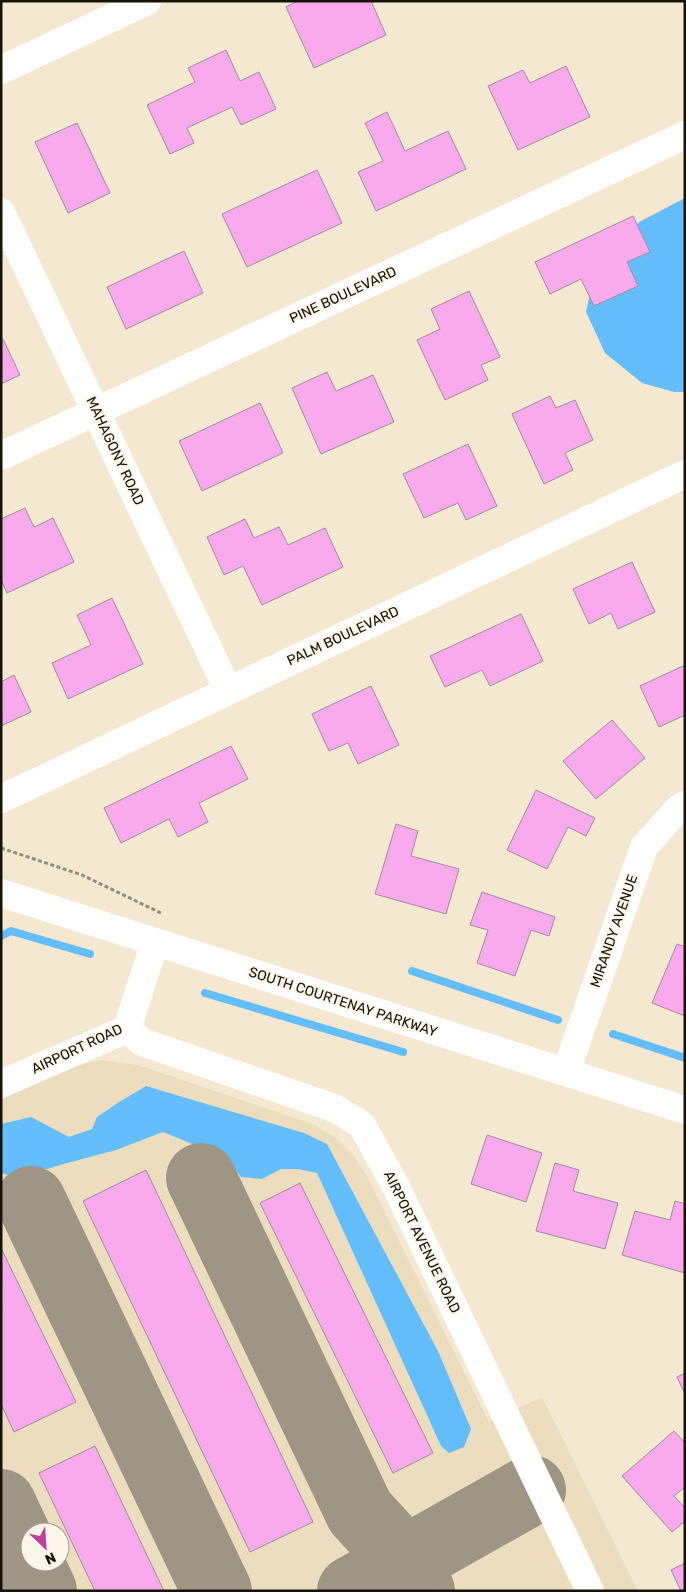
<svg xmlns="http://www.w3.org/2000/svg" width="686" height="1592" viewBox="0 0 686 1592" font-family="Rubik,sans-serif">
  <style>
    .built { fill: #edddbf; fill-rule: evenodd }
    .water { fill: #64befd }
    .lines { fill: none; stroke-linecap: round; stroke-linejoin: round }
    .stream { stroke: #64befd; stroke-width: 8 }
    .taxiway { stroke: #9e9584; stroke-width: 70 }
    .building { fill: #f9aaec; stroke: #a08c9d }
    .path { stroke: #958c7c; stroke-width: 3; stroke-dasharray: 4 2.5; stroke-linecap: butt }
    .minor { stroke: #fff; stroke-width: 28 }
    .secondary { stroke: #fff; stroke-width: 28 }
    .labels { text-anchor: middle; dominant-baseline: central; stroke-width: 4; stroke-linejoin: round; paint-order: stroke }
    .street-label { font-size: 14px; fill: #17130b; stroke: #fdf6e8 }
  </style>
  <rect width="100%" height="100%" fill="#f4e8d1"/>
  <path class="built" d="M103 1060 138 1065 313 1124 336 1138 354 1156 367 1176 489 1422 542 1397 638 1591H1V1095L77 1065ZM30 1532H60V1562H30Z"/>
  <g class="water">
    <polygon points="685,198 685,392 674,392 642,383 605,353 586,312 599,252 641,221"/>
    <polygon points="146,1086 304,1133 327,1144 438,1351 471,1429 464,1447 449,1453 441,1446 317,1173 298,1169 281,1169 262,1179 241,1177 226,1158 163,1132 116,1150 60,1165 19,1178 1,1173 1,1124 31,1117 69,1137 92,1129 97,1117 116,1104"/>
  </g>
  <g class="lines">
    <g class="stream">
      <polyline points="1,936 11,931 90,954"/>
      <polyline points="412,971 558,1020"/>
      <polyline points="205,993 403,1052"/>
      <polyline points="613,1034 685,1058"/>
    </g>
    <g class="taxiway">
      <polyline points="201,1178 360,1512 405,1561 420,1591"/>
      <polyline points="31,1201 217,1591"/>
      <polyline points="1,1504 42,1591"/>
      <polyline points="352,1591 531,1490"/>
    </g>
  </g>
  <g class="building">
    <polygon points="298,1 371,1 386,35 314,68 286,7"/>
    <polygon points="226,50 240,81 259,72 276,109 241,125 232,107 187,128 194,143 170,154 147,105 195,82 188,68"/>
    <polygon points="566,66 590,117 518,150 488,86 523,70 530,83"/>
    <polygon points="387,112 405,151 448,131 466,169 376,211 358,172 383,161 365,123"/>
    <polygon points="77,123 110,193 68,213 35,142"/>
    <polygon points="317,170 342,223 247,267 222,214"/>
    <polygon points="633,216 650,252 627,262 638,286 594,306 581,279 550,294 535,262"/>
    <polygon points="184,251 203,293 126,329 107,287"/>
    <polygon points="469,291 500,357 481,365 488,380 445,400 417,340 440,329 431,309"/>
    <polygon points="3,339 20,375 1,384 1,340"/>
    <polygon points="327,372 336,391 373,375 394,422 321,454 292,388"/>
    <polygon points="550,396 556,408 575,400 593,440 565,453 573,470 544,484 512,414"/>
    <polygon points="260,403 283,453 202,491 179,441"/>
    <polygon points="468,444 497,506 466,520 458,503 424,518 403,474"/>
    <polygon points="25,508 34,527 53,518 74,562 7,593 1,580 1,519"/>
    <polygon points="245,519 254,538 279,527 288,545 325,528 343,567 262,605 243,566 224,575 207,537"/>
    <polygon points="632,562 655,612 618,629 611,613 589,624 573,589"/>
    <polygon points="112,598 143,664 68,699 52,663 91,645 77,615"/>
    <polygon points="521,614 543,661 490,686 482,670 445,687 430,656"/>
    <polygon points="685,665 685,715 659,727 640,686"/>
    <polygon points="14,675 31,712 1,726 1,682"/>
    <polygon points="371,686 399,745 358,764 348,743 329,751 312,714"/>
    <polygon points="612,720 645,758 596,799 563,761"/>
    <polygon points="231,746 248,779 199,803 208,822 178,837 169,819 121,843 104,808"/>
    <polygon points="536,790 595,818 586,836 568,827 547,869 507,850"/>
    <polygon points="396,824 418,831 411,856 459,869 446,914 375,894"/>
    <polygon points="482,892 555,917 549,936 531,930 515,976 477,963 488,930 470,925"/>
    <polygon points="677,944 685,947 685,1016 652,1003"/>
    <polygon points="487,1135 542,1153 526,1202 471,1184"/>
    <polygon points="555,1163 579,1170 573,1191 618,1203 605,1249 536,1231"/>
    <polygon points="146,1170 313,1522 250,1552 83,1201"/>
    <polygon points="300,1183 433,1453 393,1473 260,1203"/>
    <polygon points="675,1201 685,1204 685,1273 622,1255 635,1211 670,1220"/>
    <polygon points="1,1248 76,1402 14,1432 1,1404"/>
    <polygon points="685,1373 685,1394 677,1377"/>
    <polygon points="674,1431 685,1443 685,1487 674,1496 685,1508 685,1521 672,1532 622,1476"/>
    <polygon points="95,1446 164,1591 95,1591 39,1473"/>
    <polygon points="685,1563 685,1591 681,1591 671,1570"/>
  </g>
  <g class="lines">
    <polyline class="path" points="1,848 82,875 163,914"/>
    <g class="minor">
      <polyline points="1,70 147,1"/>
      <polyline points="1,212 228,690"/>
      <polyline points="1,456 685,135"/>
      <polyline points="1,799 685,474"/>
      <polyline points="127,1029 142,1042 334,1108 362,1125 396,1187 590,1591"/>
      <polyline points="566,1072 644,847 676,811 685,805"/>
      <polyline points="1,1084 127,1029 155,942"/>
    </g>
    <polyline class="secondary" points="1,893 685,1110"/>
  </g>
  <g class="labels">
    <g class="street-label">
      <text transform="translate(343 295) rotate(-25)">PINE BOULEVARD</text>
      <text transform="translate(115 451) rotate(65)">MAHAGONY ROAD</text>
      <text transform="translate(343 636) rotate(-25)">PALM BOULEVARD</text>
      <text transform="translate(614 931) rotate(-71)">MIRANDY AVENUE</text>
      <text transform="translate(343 1002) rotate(18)">SOUTH COURTENAY PARKWAY</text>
      <text transform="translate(77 1049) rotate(-25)">AIRPORT ROAD</text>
      <text transform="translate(422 1242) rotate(64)">AIRPORT AVENUE ROAD</text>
    </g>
  </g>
  <rect width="686" height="1592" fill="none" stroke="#17130b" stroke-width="5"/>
  <g transform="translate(45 1547) rotate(155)"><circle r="24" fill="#fdf6e8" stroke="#a19b90"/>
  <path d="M0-4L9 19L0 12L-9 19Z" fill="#b9439a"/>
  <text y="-8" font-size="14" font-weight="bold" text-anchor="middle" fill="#17130b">N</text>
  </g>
</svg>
